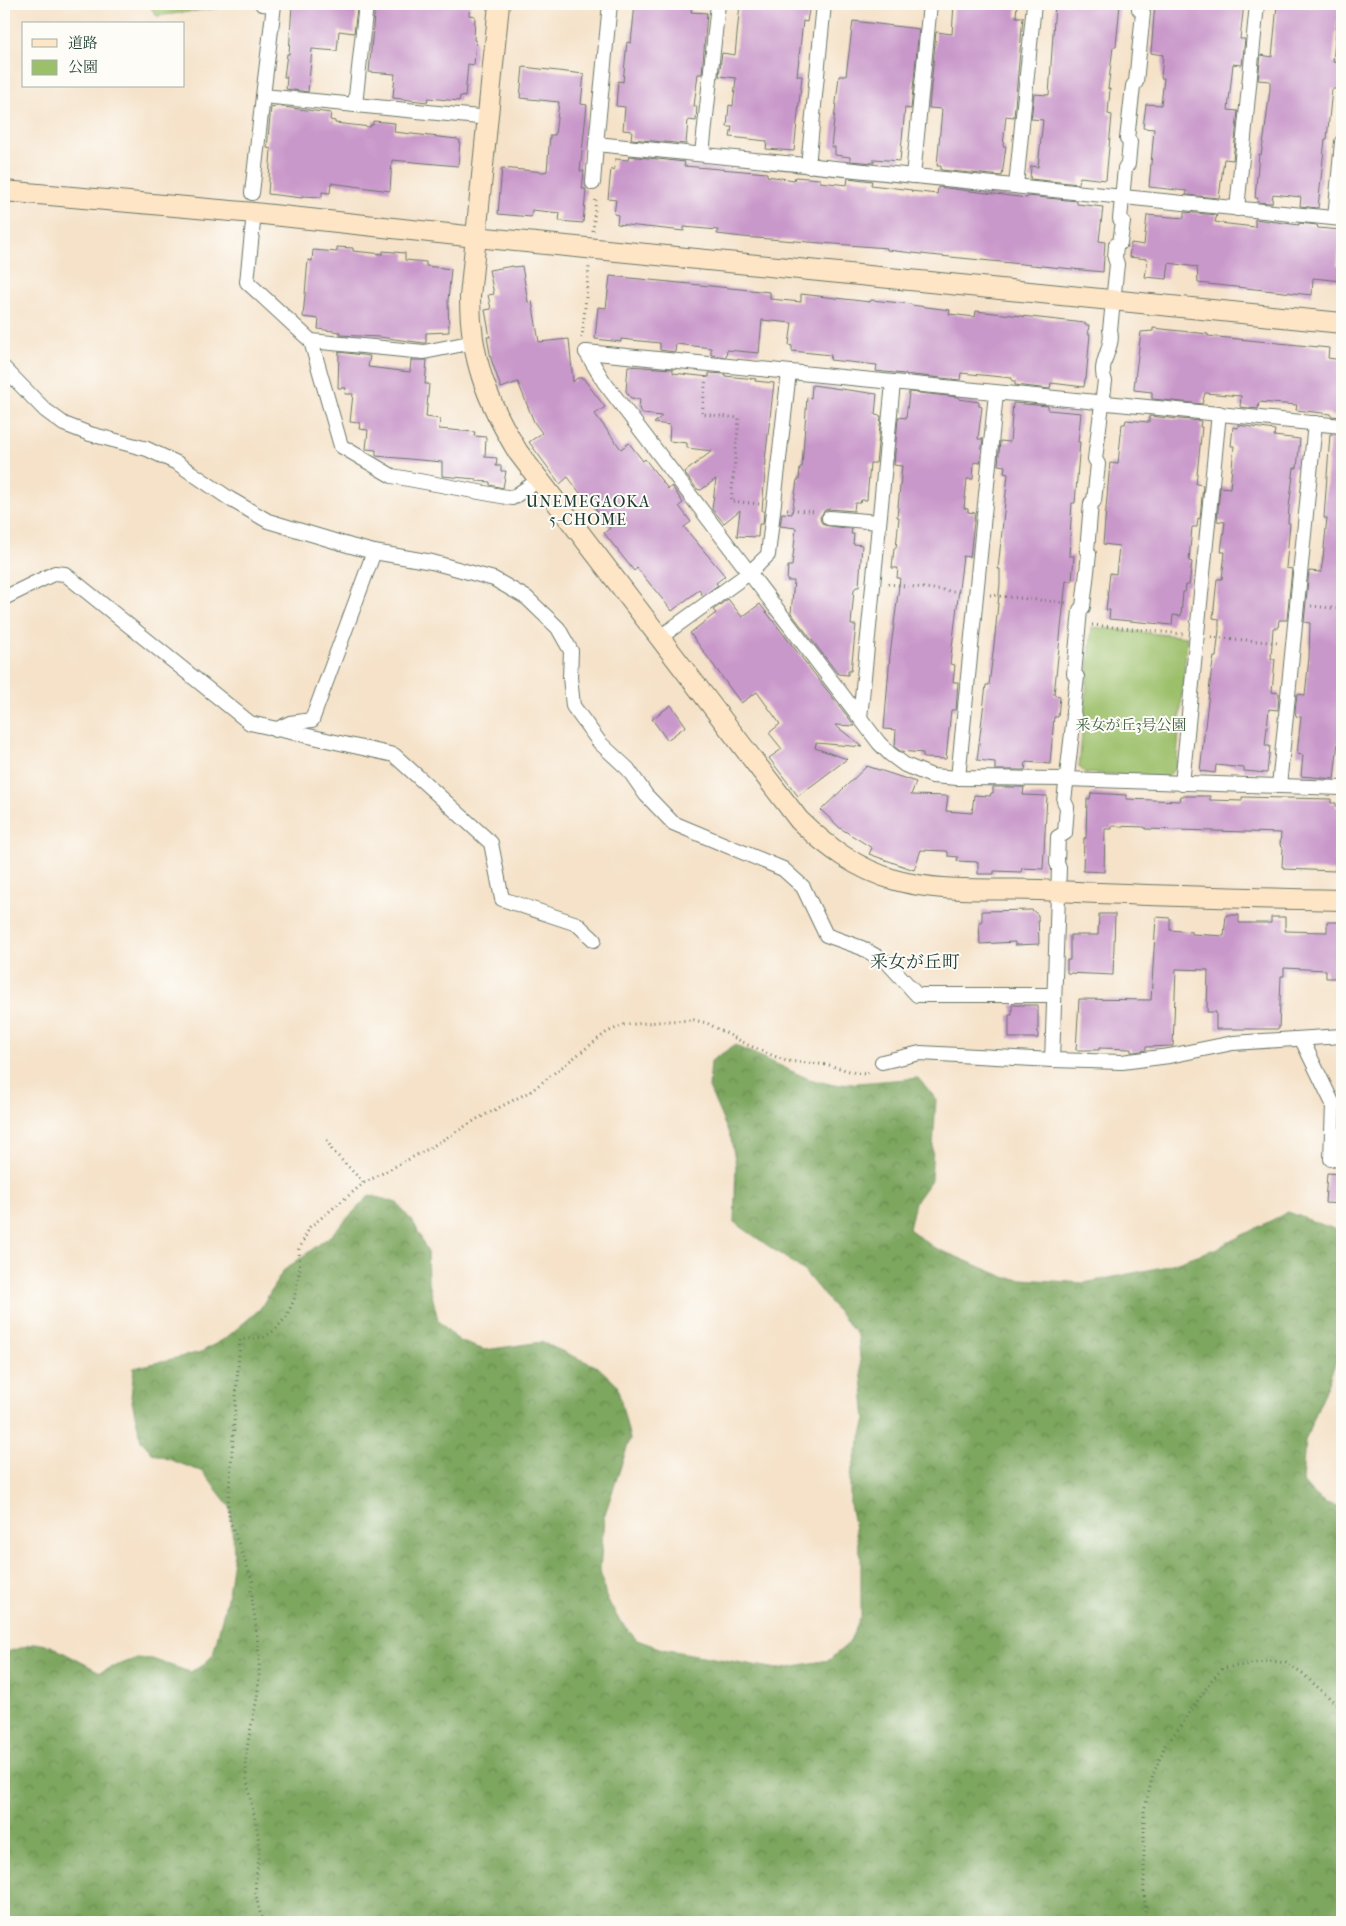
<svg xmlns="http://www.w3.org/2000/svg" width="1346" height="1926" viewBox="0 0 1346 1926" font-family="'IM FELL French Canon','Noto Serif JP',serif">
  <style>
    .forest { fill: url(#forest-crowns); stroke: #4e7249 }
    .park { fill: #9cc06a; stroke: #5e7e4f }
    .building { fill: #c998ca }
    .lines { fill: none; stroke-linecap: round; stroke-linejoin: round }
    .street-casing { stroke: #6a7768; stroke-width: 16 }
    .secondary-casing { stroke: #6a7768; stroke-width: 22 }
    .path { stroke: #6a7768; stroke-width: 3; stroke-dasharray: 1 4; stroke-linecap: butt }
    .street { stroke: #fff; stroke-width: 14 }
    .secondary { stroke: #fee5c5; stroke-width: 20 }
    .labels { text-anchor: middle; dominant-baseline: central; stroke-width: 4; stroke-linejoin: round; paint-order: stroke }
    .park-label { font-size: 15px; fill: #3e5e42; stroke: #fdfcf7 }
    .neighbourhood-label { font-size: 16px; letter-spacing: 1px; fill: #1f3d34; stroke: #fdfcf7 }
    .quarter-label { font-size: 18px; fill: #1f3d34; stroke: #fdfcf7 }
  </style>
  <defs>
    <pattern id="forest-crowns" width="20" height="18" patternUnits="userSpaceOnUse" patternTransform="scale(1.25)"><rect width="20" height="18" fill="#7da65e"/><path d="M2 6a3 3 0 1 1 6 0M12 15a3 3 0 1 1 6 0" fill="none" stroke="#66884e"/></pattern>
  </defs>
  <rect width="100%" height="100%" fill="#fdfcf7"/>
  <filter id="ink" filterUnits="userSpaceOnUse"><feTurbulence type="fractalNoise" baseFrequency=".02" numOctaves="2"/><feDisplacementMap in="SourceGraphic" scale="10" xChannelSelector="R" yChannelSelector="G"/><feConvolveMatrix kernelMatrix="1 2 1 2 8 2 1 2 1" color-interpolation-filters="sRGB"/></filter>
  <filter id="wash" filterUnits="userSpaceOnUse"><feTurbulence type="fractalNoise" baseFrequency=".0096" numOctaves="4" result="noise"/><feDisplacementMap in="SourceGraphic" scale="20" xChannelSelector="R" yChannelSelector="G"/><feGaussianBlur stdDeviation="1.12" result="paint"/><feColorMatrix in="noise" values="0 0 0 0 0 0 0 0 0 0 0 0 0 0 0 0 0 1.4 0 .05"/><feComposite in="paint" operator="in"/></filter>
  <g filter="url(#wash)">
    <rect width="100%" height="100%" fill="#f5e2c9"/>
    <path class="forest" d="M735 1045 809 1079 834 1085 918 1078 936 1099 931 1180 915 1202 909 1229 933 1247 1007 1278 1084 1283 1163 1267 1215 1249 1288 1212 1342 1232V1346L1305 1441 1302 1481C1314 1495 1323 1506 1342 1506V1922H4V1653L36 1643 51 1646 100 1672 137 1658 152 1659 190 1672 202 1666 213 1655 228 1594 234 1552 230 1507 203 1472 152 1453 141 1440 131 1397 134 1368 201 1352 226 1338 260 1309 283 1271 329 1237 370 1195 397 1203 415 1225 427 1251 428 1278 438 1320 459 1341 485 1350 541 1342 598 1367 617 1385 630 1439 604 1517 600 1571 606 1597 619 1620 637 1640 662 1649 777 1669 829 1660 849 1643 861 1616V1557L850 1505V1476L866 1420 858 1336 803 1270 734 1222 736 1165 731 1139 709 1088 711 1061Z"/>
    <g class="park">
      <polygon points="148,4 226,4 226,7 157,16"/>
      <polygon points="1092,627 1187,637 1176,768 1167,777 1085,773 1079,767"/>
    </g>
    <g id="blocks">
      <g class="building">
        <polygon points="292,4 320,4 357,9 354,33 339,31 337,51 312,49 308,92 286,89 287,77 284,77 287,54 289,54"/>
        <polygon points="375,4 470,4 469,15 475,16 474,40 476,40 474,65 468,64 465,97 460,96 459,101 428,98 427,102 393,98 395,74 369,72"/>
        <polygon points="635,4 692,4 691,12 707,13 702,74 698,74 694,106 697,106 696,121 688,120 686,144 631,139 632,131 623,130 625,107 616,106 618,81 623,82 627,42 631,43"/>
        <polygon points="740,4 810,4 807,22 803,21 797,76 802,76 794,151 766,149 767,141 730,137 732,127 727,127 729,105 733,106 736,78 719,76 722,53 735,55"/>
        <polygon points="954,4 1017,4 1016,17 1023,17 1014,117 1006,116 1003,146 1006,146 1002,176 941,170 941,166 937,166 942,109 929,108 936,32 952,34"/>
        <polygon points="1055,4 1120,4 1116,47 1113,47 1108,89 1110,89 1108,114 1112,115 1106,180 1080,177 1079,184 1030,179 1031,166 1038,167 1043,120 1031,119 1034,94 1049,95"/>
        <polygon points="1155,4 1244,4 1240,39 1245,39 1242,65 1233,64 1228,110 1238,111 1233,160 1224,159 1219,198 1186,195 1187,191 1149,187 1154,129 1143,128 1146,104 1161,105 1164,78 1161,78 1163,55 1151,53"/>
        <polygon points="1280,4 1317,8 1320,4 1342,4 1342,20 1337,20 1333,62 1341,63 1340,89 1332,89 1327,139 1325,139 1318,208 1300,206 1301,197 1273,194 1272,203 1257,202 1258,198 1255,198 1259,154 1261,155 1264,138 1270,89 1270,81 1258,80 1261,55 1272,57 1277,5"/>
        <polygon points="853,21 919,29 911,109 905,108 900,161 874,159 874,163 850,161 850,157 835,155 835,147 831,147 839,76 846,76"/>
        <polygon points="523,67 584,74 581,104 587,105 580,171 584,171 582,189 586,189 583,223 559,221 560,213 532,210 531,217 498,214 502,168 544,172 547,171 550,135 555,135 559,102 520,98"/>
        <polygon points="275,106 331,113 330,120 335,121 335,123 370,127 370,125 373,125 373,121 395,123 394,132 457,139 460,141 458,166 392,160 390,191 331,183 330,193 322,192 322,197 302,196 302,198 268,194 271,149 267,148 271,107 274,108"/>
        <polygon points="629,156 685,162 684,166 767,173 767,176 794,180 795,177 820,179 820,182 847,185 848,178 872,181 871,185 912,190 911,191 937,194 938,187 1027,198 1028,196 1077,201 1077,204 1103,207 1099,241 1105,242 1103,272 930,255 887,250 887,248 743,237 717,234 718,230 684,227 684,231 617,224 618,215 614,214 616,200 608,199 611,169 614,170 615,159 628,160"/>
        <polygon points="1184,212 1217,215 1215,222 1228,224 1255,227 1255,219 1299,225 1299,223 1317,225 1318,228 1341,230 1337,266 1342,266 1342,281 1313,278 1312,295 1198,283 1197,267 1169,263 1167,279 1145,277 1148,259 1129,257 1131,243 1144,245 1147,215 1184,218"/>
        <polygon points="337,247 353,248 353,251 383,254 383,251 405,253 405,260 426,262 426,266 451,269 448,301 449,332 426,333 426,343 424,343 379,337 340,335 340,332 318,329 319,319 303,317 308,260 312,261 313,250 337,252"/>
        <polygon points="513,266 514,267 522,266 528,302 532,301 539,342 569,339 573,382 577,378 583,378 605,407 595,414 621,449 629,443 643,461 645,459 668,489 672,486 683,503 679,506 691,522 684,527 725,576 716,583 718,585 703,596 699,590 672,611 637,568 634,571 604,533 610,528 592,504 589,505 568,477 560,484 529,442 542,433 534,422 518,382 501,388 491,359 487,337 490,337 485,310 491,309 488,295 494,294 489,270"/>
        <polygon points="610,276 770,292 770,299 801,302 801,294 870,302 871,300 911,304 911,305 950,310 949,314 975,317 976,311 1085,323 1085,325 1089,325 1088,334 1090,334 1086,379 1085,379 1084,387 1051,383 1050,389 1015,385 1015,381 1012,381 1012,378 961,373 960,380 876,371 877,365 830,360 831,355 792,351 792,346 789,345 792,323 762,320 759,353 727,350 726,357 711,355 711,348 676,344 675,352 660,350 660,343 621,339 621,342 595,339 598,307 606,308"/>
        <polygon points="1153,328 1208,334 1208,336 1329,348 1328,358 1342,360 1342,417 1331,416 1331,414 1296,410 1297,405 1259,402 1258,409 1240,407 1241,396 1205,393 1202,404 1152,399 1152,392 1134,390 1134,387 1141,332 1153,331"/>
        <polygon points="339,352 370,356 368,367 410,372 411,360 427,360 425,384 429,384 426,417 440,419 439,429 475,432 474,436 486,437 485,457 497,458 496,466 501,466 501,471 506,471 503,488 490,485 490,482 476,481 476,479 442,476 442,462 376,456 376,450 366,449 368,430 359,429 360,423 350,422 353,394 345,394 346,388 338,388"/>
        <polygon points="628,366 673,369 673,373 709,377 709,373 725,374 725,376 756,379 755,381 774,383 765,460 766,460 762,511 764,511 763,524 759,524 758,537 737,536 740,510 724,523 712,509 716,479 701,490 697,489 686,475 685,472 712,451 687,448 687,443 669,441 670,425 654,423 662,416 643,414 639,409 640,399 631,398 626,391"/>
        <polygon points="812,385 877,394 875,415 881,416 876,463 870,463 867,500 861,500 860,503 855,503 854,511 829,509 825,510 820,517 821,522 824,525 852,529 851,534 854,534 853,544 862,545 859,587 856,587 854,590 851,625 856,625 851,671 848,671 848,675 838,674 791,613 794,581 787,581 788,566 792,566 796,528 780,526 782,513 792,514 797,480 799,480 800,467 802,467 807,397 811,398"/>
        <polygon points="909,392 959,397 959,399 979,402 979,406 982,407 978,439 983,439 980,463 974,462 973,479 967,479 964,508 968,509 968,512 975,513 970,557 963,556 950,664 955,665 953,682 958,682 956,710 951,710 946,759 923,758 923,753 900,751 895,747 896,730 884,729 890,655 900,578 897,578 898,568 892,568 894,548 896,548 899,517 897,517 902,466 894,465 898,417 906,418"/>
        <polygon points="1013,403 1048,406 1048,410 1081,413 1078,442 1080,442 1075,503 1072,503 1069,556 1074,556 1072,581 1066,581 1054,695 1060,696 1058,717 1054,717 1050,764 1026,762 1025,770 995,770 995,762 977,760 986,685 989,685 994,645 1000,584 1000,569 998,569 1008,474 1004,473 1005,466 998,465 1000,441 1010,442"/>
        <polygon points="1149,416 1201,421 1200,427 1202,427 1196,484 1203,485 1200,519 1198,518 1197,527 1192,527 1189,561 1192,562 1189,585 1186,585 1185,592 1183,592 1181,616 1173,615 1172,625 1109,619 1110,610 1106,610 1110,573 1116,574 1119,546 1103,544 1110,463 1118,464 1122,424 1125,424 1126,420 1149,422"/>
        <polygon points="1238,425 1275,430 1274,436 1300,439 1297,468 1294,468 1289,507 1288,523 1290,523 1286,568 1292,569 1287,620 1279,620 1278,628 1273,628 1271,659 1275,659 1272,692 1279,693 1278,710 1269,709 1265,746 1270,746 1267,773 1244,771 1244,768 1216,765 1215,773 1200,771 1211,674 1214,657 1216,657 1219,630 1219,619 1213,618 1217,579 1222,579 1225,552 1221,552 1225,522 1217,521 1220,487 1230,488 1234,446 1231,446 1233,427 1238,428"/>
        <polygon points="1330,434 1342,435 1342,600 1339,647 1342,648 1342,742 1338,742 1334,779 1301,776 1303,755 1297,754 1301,717 1296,716 1295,711 1297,694 1305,695 1309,658 1310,623 1304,622 1309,571 1321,572 1323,558 1327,518 1324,518"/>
        <polygon points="728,599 742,617 760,604 855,726 835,725 863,747 816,743 815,748 847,759 798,796 769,758 782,749 769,733 780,724 757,692 741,703 690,633 716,613 713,610"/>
        <polygon points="671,705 686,726 667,740 652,719"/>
        <polygon points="867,766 916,782 911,795 948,796 946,811 972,813 974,795 990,796 991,793 993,793 993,787 1024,787 1023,795 1047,796 1043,869 1022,868 1021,872 994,871 994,874 978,874 978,862 957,861 958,857 948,856 948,852 946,851 921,850 914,870 869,854 872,848 840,828 821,810"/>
        <polygon points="1091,793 1126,795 1126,799 1180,801 1181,796 1210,796 1210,800 1242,801 1242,797 1331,799 1331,803 1336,803 1336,807 1342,807 1342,835 1336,835 1335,871 1284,869 1284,867 1282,867 1283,848 1280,845 1281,833 1145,829 1145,827 1112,826 1112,829 1105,829 1104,872 1083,871 1084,838 1086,838 1087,799 1090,799"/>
        <polygon points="1032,910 1038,915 1039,944 1015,945 1015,942 980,944 979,922 982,922 982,911"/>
        <polygon points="1099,914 1115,914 1113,975 1067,973 1067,960 1070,960 1070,935 1098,935"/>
        <polygon points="1226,915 1239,915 1239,923 1271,923 1271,917 1285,917 1285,931 1327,932 1327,922 1342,922 1342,978 1326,978 1326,970 1284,968 1284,976 1281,976 1279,1029 1216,1029 1216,1012 1207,1012 1208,970 1176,969 1173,1046 1146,1047 1146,1050 1135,1052 1131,1052 1131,1049 1099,1048 1099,1050 1076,1050 1079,999 1151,1000 1156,917 1170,918 1170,930 1192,932 1192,934 1224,936"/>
        <polygon points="1012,1005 1038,1005 1038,1038 1009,1038 1009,1015 1012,1015"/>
        <polygon points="1327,1173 1342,1174 1342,1204 1325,1203"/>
      </g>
    </g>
  </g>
  <g filter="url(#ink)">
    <use href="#blocks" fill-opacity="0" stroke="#6a7768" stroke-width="1"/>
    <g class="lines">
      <defs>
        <g id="street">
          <polyline points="262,4 274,5 263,96 489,118"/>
          <polyline points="610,4 596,144 1342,219"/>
          <polyline points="355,105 366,4"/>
          <polyline points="702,154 718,4"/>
          <polyline points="808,166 824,4"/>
          <polyline points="913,176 930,4"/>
          <polyline points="593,183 596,144"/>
          <polyline points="1016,186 1034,4"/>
          <polyline points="252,193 263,96"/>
          <polyline points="1237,209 1257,4"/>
          <polyline points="254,213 247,282 311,341 341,446 392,476 512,498 539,480"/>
          <polyline points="1335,218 1342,142"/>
          <polyline points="311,341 424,352 474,342"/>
          <polyline points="586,352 604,382 860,718 879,743 890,754 905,765 932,776 958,778 1066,779 1342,788"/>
          <polyline points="586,352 1342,426"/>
          <polyline points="4,368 45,410 64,424 90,434 147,449 177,463 230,499 268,521 351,546 374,552 432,562 494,579 527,598 558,628 571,651 570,677 573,706 600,743 628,769 646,795 673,823 783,869 803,887 826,935 862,948 888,963 917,995 1054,995"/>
          <polyline points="829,518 879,522"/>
          <polyline points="4,598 55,573 65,574 250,723 394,755 491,843 502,899 577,924 594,940"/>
          <polyline points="659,638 749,573 768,555 789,372"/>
          <polyline points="860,718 893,383"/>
          <polyline points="275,730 290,723 312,720 374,552"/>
          <polyline points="958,778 996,393"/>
          <polyline points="1182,784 1219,413"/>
          <polyline points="1279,786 1315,423"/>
          <polyline points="1302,1040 1333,1104 1331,1159 1342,1160"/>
          <path d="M1052 1060 1059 868 1057 863 1058 837 1065 833 1067 807 1064 801 1074 716 1073 712 1077 677 1074 674 1080 610 1083 607 1089 554 1087 551 1091 503 1094 501 1098 464 1095 459 1105 381C1097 363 1115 347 1110 330L1117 264 1115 258 1116 245 1120 243 1123 222 1120 219 1125 168 1128 164 1130 142 1127 139 1133 86 1136 82 1143 13 1139 9 1140 4"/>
          <polyline points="882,1062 920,1053 1052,1060 1122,1062 1169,1056 1233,1043 1342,1036"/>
        </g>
        <g id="secondary">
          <path d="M499 4 470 297C470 358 487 401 518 452L799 820C827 847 857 869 895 880 941 893 991 888 1039 890 1140 896 1241 898 1342 900"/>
          <polyline points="4,191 254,213 476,237 1342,323"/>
        </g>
      </defs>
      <use href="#street" class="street-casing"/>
      <use href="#secondary" class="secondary-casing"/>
      <g class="path">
        <polyline points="593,231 596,197"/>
        <polyline points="582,338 589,267"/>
        <polyline points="706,377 702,414 739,418 731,501 759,504"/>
        <polyline points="787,509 816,512"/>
        <polyline points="888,584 961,592"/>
        <polyline points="990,595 1068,603"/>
        <polyline points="1311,606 1342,609"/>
        <polyline points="1092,625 1183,634"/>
        <polyline points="1211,637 1280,643"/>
        <polyline points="327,1140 332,1150 364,1183"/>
        <path d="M264 1922C258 1910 254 1891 256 1878 257 1868 260 1857 259 1848 258 1821 247 1796 246 1769 245 1742 255 1716 258 1690 262 1657 255 1623 251 1591L253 1582 230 1521 228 1506 240 1340 264 1337 275 1330 286 1317 294 1300 300 1267 299 1249 310 1227 364 1183 428 1149 477 1119 531 1091 607 1032 624 1025 669 1021 694 1020 707 1023 748 1045 786 1061 829 1065 856 1073 866 1074 871 1070"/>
        <polyline points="1146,1922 1144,1893 1144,1811 1153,1775 1165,1745 1181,1726 1210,1682 1223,1668 1271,1661 1286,1663 1304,1675 1342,1709"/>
      </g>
      <use href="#street" class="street"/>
      <use href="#secondary" class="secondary"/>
    </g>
  </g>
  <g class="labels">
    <g class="park-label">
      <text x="1131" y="725">釆女が丘3号公園</text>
    </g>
    <g class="neighbourhood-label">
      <text x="588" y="501">UNEMEGAOKA<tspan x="588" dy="18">5-CHOME</tspan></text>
    </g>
    <g class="quarter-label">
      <text x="915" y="962">釆女が丘町</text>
    </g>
  </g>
  <rect width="1346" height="1926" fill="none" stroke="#fdfcf7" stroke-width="20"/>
  <rect x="22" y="22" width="162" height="65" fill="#fdfcf7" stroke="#a4b0a9"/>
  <rect x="32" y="39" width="25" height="8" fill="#fee5c5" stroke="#a4b0a9"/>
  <text x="68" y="48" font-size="15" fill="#1f3d34">道路</text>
  <rect x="32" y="60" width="25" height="15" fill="#9cc06a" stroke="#a4b0a9"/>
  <text x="68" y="72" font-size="15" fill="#1f3d34">公園</text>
</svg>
